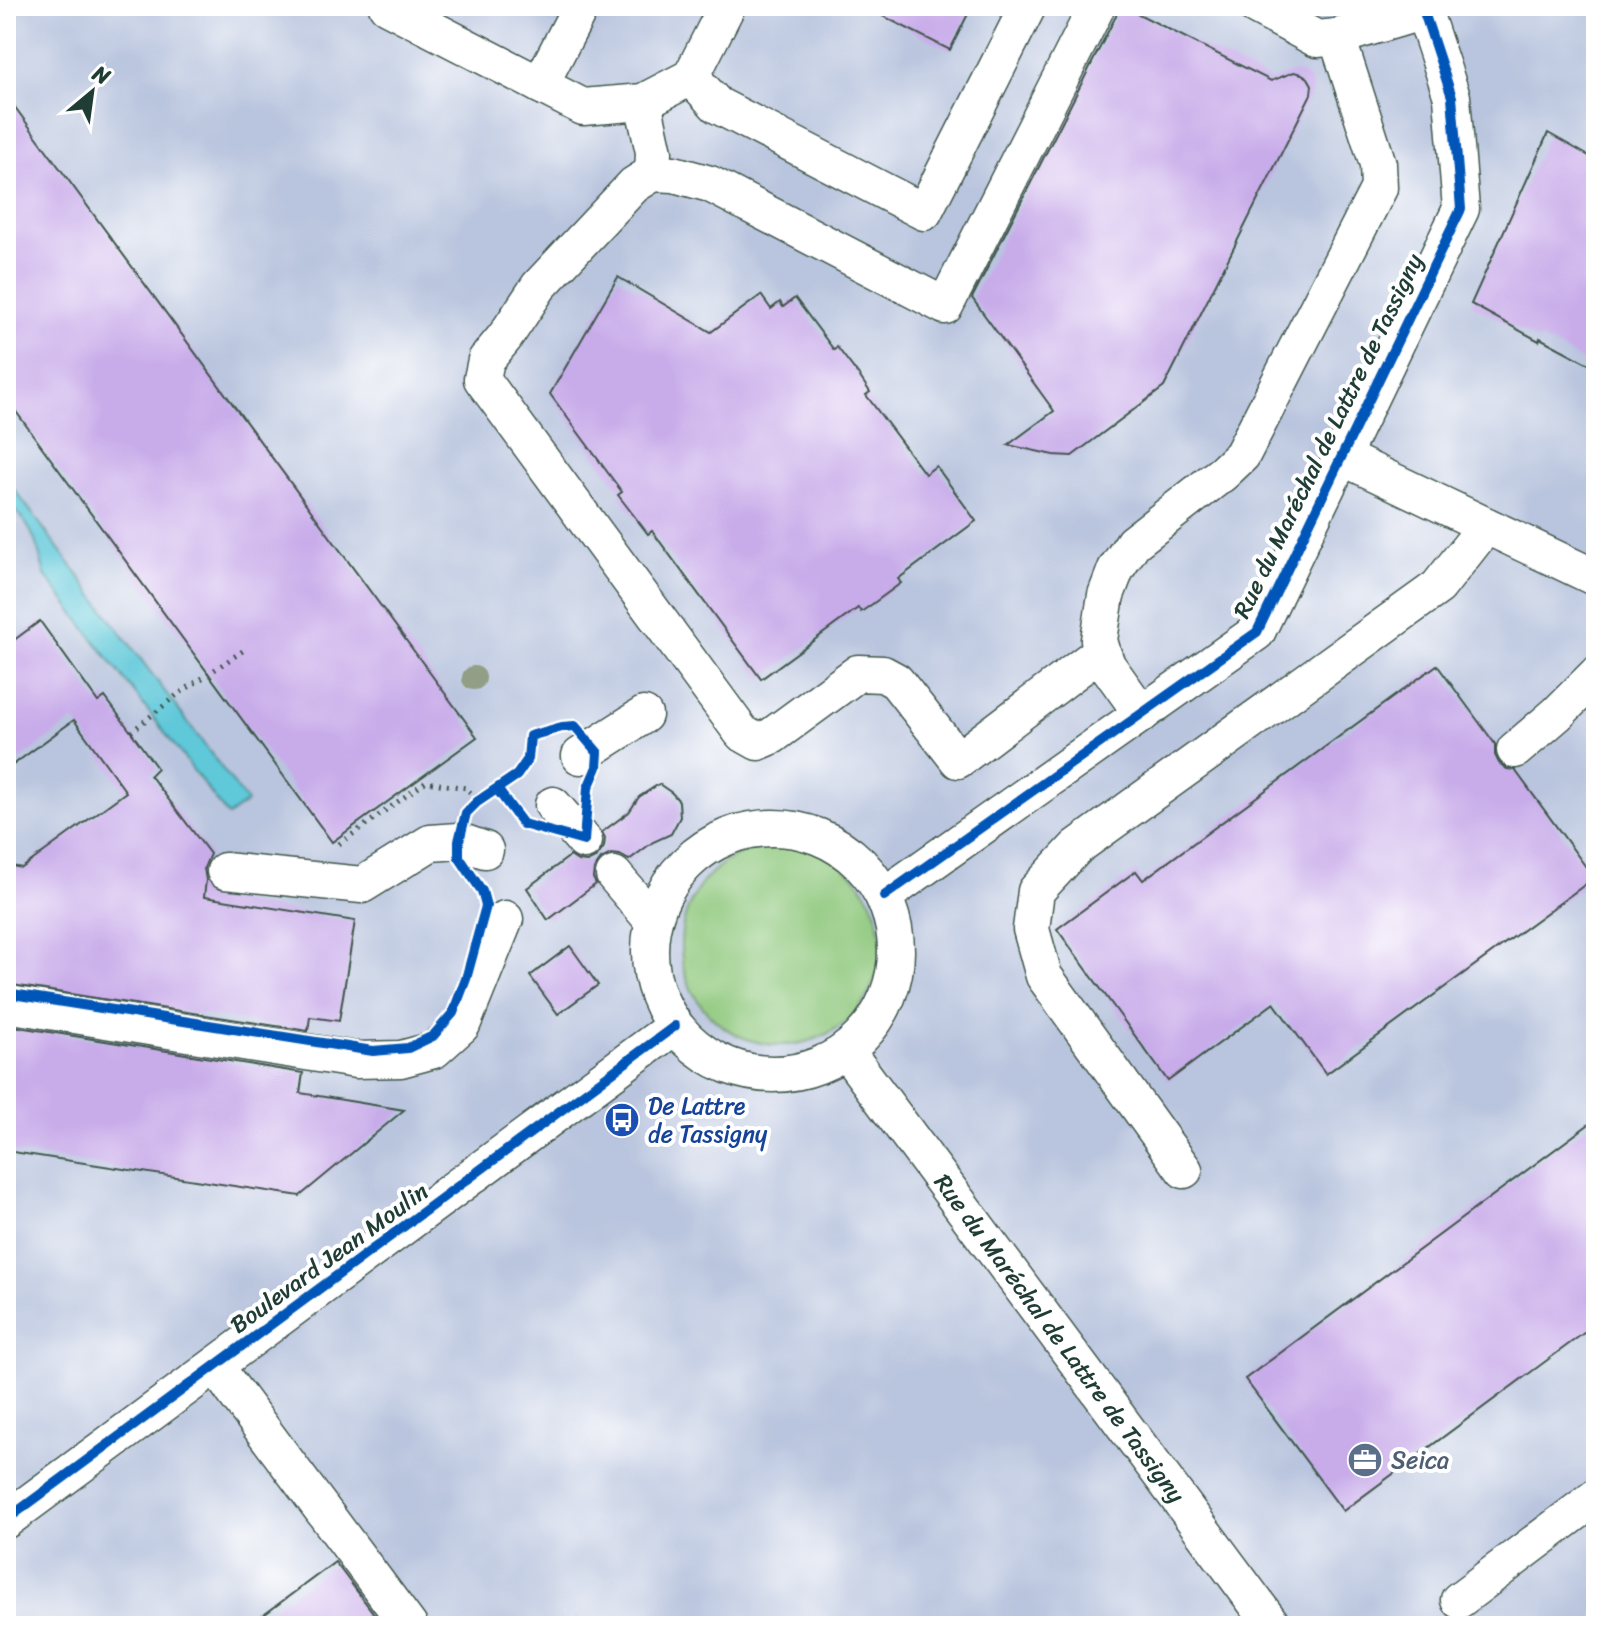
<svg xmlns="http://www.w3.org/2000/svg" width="1602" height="1632" viewBox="0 0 1602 1632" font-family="Sriracha,sans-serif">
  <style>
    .industrial { fill: #b9c5de }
    .green { fill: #8ec77b; stroke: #568258; stroke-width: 2 }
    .water { fill: #5ec8d9; stroke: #3e8286; stroke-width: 2 }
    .building { fill: #c8abe9 }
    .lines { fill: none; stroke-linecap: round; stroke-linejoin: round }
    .minor-casing { stroke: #3f564c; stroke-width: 39 }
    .path { stroke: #3f564c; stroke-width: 5; stroke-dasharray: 2 6; stroke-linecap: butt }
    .minor { stroke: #fff; stroke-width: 36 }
    .cycleway-casing { stroke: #fff; stroke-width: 15 }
    .cycleway { stroke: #0057b8; stroke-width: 10 }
    .tree { fill: #929f86 }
    .labels { text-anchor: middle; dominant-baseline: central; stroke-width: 8; stroke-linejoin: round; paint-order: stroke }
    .street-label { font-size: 24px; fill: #1f3d34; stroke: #fff }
    .transit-label { font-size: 24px; fill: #164399; stroke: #fff; text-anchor: start }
    .service-label { font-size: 24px; fill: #4e5e75; stroke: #fff; text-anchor: start }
  </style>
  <rect width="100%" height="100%" fill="#fff"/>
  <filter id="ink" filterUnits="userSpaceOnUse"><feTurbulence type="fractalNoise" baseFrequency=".0125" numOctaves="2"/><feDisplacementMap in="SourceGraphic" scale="16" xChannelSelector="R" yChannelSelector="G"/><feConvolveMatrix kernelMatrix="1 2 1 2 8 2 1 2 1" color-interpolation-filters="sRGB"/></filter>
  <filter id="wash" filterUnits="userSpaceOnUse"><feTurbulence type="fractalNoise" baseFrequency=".006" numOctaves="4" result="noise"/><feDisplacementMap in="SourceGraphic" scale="32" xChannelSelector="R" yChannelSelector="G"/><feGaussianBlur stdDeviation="1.8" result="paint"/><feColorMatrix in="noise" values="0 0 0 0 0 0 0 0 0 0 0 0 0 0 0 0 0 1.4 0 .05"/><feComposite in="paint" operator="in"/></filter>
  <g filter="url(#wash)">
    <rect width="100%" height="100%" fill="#f7e5d1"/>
    <rect class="industrial" x="6" y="6" width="1590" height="1620"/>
    <circle class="green" cx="781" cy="945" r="100"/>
    <path class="water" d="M6 478 247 802 228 816 45 575C37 545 33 522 6 504Z"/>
    <g id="blocks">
      <g class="building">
        <polygon points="863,6 972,6 950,50"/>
        <polygon points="1118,6 1123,6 1271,81 1294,72 1302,74 1308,78 1312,85 1311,94 1164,387 1072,456 1054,455 1008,445 1054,411 972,298 1116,16"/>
        <polygon points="6,95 477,737 332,842 6,398"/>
        <polygon points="1548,133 1596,160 1596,368 1540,338 1539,341 1471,304"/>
        <polygon points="618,277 711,332 761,295 771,309 780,302 783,307 795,298 834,350 837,347 860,377 870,392 866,395 925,474 936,466 976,521 898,579 901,583 871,605 861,612 858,608 761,679 652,531 648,534 625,504 618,495 622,492 550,394"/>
        <polygon points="40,621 98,702 105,697 131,732 157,768 150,775 210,854 204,868 206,880 204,897 355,921 339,1021 310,1017 308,1031 6,984 6,865 22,868 126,792 74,720 6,770 6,646"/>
        <polygon points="1437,665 1495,744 1495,755 1499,763 1507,769 1515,770 1594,878 1326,1074 1274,1003 1168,1081 1057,929 1136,871 1143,880"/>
        <polygon points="659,784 672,793 679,801 680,817 671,834 653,842 629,860 620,855 611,854 601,859 594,869 593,878 596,884 548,920 527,888 570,856 578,861 587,862 597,857 604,847 605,838 602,832 629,812 639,797"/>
        <polygon points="570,946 598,985 558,1014 530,976"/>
        <polygon points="6,1025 303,1073 300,1093 404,1110 300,1196 6,1151"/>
        <polygon points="1596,1119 1596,1324 1343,1511 1245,1379"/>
        <polygon points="335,1562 383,1626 249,1626"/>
      </g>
    </g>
  </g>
  <g filter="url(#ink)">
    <use href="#blocks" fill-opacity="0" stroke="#3f564c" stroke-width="2"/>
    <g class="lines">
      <defs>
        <g id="minor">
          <polyline points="387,6 583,107 643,102 691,77 727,6"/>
          <polyline points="1097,6 945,306 710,184 674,174 653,173 634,185 539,286 505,337 486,360 482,379 742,733 758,742 772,736 858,673 883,674 896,681 958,760 1102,651"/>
          <polyline points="1255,6 1317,39 1337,37 1424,11"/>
          <polyline points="691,77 717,105 924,212 1028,6"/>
          <polyline points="540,85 581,6"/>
          <polyline points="643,102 654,152 653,173"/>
          <polyline points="1342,457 1596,578"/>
          <polyline points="1142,714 1107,665 1102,651 1099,640 1106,595 1116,569 1133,543 1223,473 1242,455 1379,188 1378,164 1337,37"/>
          <polyline points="1515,750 1557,714 1596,675"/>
          <polyline points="580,756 644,715"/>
          <polyline points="553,805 584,841"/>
          <circle cx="773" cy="951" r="123"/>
          <polyline points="225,871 362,885 430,843 459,841 485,850"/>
          <polyline points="614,875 653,921"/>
          <polyline points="884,896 1257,632 1461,209 1452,97 1422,6"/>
          <polyline points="6,1004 356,1060 401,1059 434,1050 462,1025 505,919"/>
          <path id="s1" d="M846 1051 1273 1626"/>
          <polyline points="1184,1170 1044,976 1031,929 1036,891 1077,847 1438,587 1486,526"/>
          <polyline points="215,1366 409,1626"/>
          <polyline points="6,1520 675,1026"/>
          <polyline points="1459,1600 1596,1497"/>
        </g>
      </defs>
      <use href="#minor" class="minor-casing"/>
      <g class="path">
        <polyline points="131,732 177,695 247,648"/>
        <polyline points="339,844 425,782 467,788 477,802"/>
      </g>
      <use href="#minor" class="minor"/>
      <defs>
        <g id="cycleway">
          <polyline points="884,896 1257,632 1461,209 1452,97 1422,6"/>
          <polyline points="6,993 373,1051 408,1048 433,1036 453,1013 466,979 486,906 482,891 459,857 459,841 466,813 477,802 517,775 528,759 530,736 562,727 575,726 598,753 597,767 588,788 584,841 523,824 497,789"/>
          <polyline points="6,1520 675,1026"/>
        </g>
      </defs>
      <use href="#cycleway" class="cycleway-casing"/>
      <use href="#cycleway" class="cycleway"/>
    </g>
    <circle class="tree" cx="474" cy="678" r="12"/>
  </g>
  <defs>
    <symbol id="bus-disc" viewBox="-11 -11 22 22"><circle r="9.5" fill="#1a4fb4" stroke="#fff"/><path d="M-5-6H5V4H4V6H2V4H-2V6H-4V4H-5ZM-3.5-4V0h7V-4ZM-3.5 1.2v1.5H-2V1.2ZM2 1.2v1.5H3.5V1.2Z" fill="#fff"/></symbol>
    <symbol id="office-disc" viewBox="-11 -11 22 22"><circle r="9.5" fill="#5c6f8a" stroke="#fff"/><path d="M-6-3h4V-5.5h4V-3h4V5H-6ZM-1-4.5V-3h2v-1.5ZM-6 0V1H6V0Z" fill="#fff"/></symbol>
  </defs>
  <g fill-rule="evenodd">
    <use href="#bus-disc" x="602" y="1100" width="40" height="40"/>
    <use href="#office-disc" x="1345" y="1440" width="40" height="40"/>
  </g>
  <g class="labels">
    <g class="street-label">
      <text transform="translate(1328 436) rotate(-64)">Rue du Maréchal de Lattre de Tassigny</text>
      <text transform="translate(329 1258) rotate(-36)">Boulevard Jean Moulin</text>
      <text stroke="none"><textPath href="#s1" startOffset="358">Rue du Maréchal de Lattre de Tassigny</textPath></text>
    </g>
    <g class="transit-label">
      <text x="648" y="1106">De Lattre<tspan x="648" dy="28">de Tassigny</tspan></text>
    </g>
    <g class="service-label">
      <text x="1391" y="1460">Seica</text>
    </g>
  </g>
  <rect width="1602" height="1632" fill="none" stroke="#fff" stroke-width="32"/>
  <g transform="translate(92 92) rotate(29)" stroke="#ffffff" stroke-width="6" paint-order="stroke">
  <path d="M0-6L14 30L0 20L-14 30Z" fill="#1f3d34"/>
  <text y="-12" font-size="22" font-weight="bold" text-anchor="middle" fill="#1f3d34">N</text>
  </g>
</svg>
